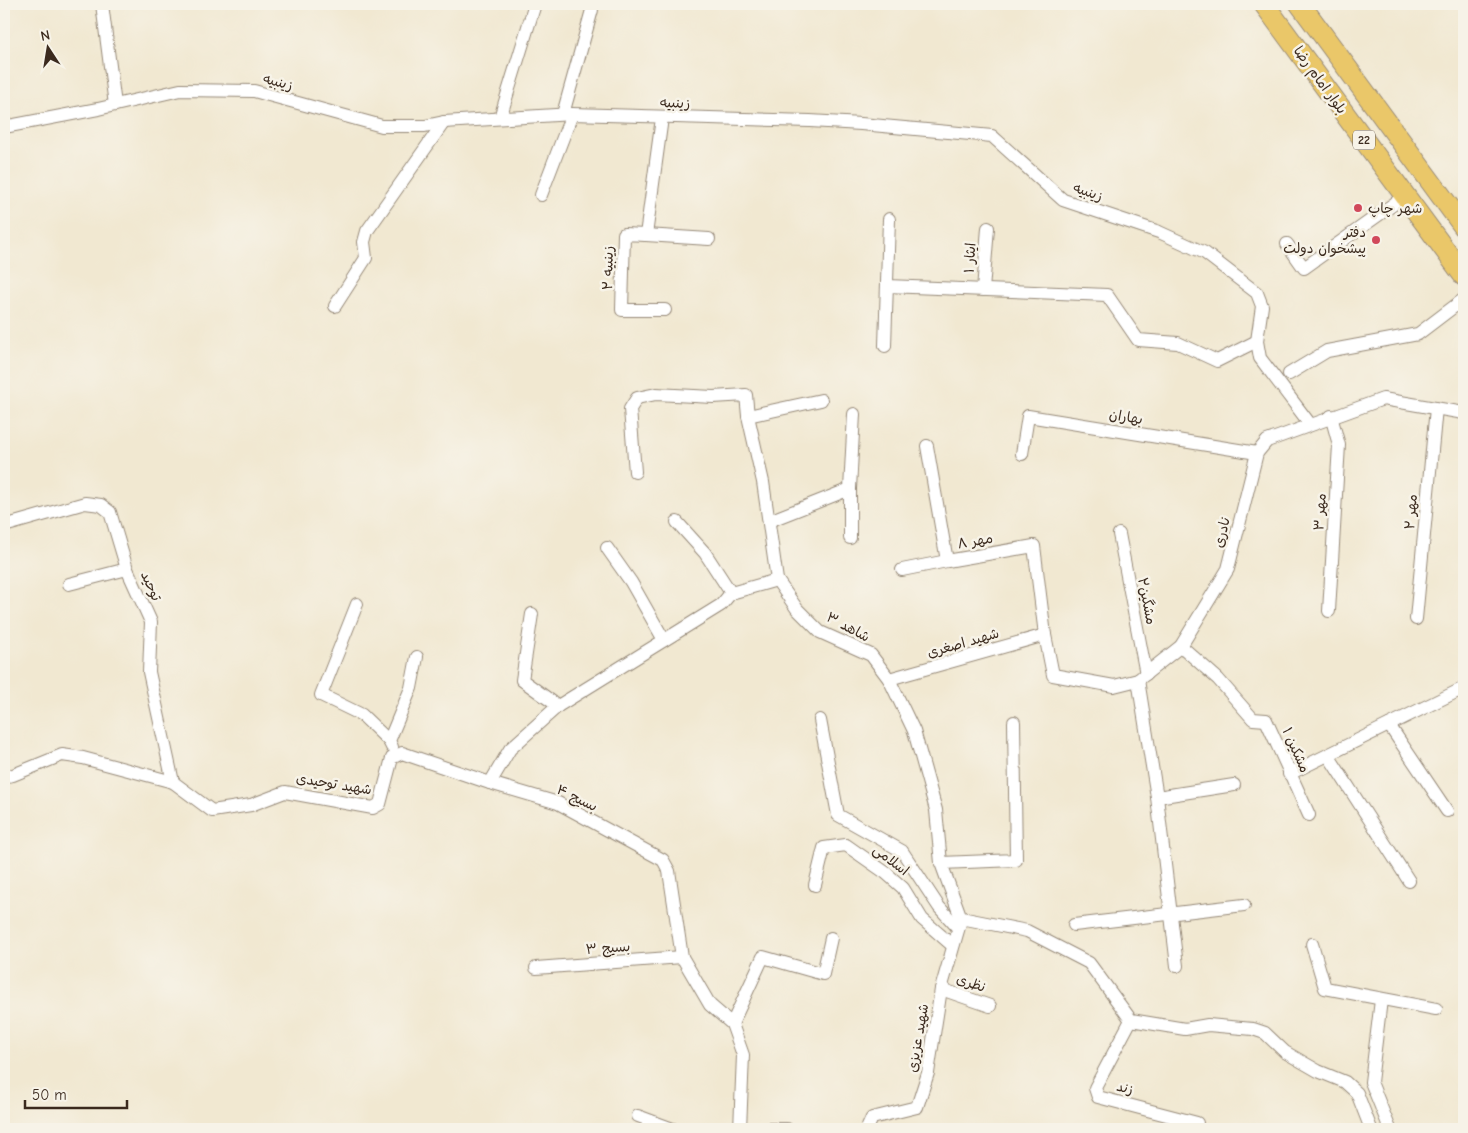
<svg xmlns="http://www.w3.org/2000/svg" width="1468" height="1133" viewBox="0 0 1468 1133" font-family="'Comic Neue','Playpen Sans Arabic',sans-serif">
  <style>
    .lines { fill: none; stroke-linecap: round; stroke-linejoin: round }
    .street-casing { stroke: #968978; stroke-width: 14 }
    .primary-casing { stroke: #968978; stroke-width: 22 }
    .street { stroke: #fff; stroke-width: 12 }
    .primary { stroke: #eac769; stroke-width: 20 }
    .poi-dot { fill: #d1495b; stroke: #f7f3e8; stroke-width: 2 }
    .labels { text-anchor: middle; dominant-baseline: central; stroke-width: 5; stroke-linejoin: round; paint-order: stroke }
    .shield { fill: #f7f3e8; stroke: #73665b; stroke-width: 1 }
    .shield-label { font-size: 12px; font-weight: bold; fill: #3b2a1e }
    .street-label { font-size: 14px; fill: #3b2a1e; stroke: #f7f3e8 }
    .poi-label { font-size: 14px; fill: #3b2a1e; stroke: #f7f3e8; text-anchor: start }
  </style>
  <rect width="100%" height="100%" fill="#f7f3e8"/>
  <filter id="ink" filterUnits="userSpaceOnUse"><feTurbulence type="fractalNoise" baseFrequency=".02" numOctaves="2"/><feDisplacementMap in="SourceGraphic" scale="10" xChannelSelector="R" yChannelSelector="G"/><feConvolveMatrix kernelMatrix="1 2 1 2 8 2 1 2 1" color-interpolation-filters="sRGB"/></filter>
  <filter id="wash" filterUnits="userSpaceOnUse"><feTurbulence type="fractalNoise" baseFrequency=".0096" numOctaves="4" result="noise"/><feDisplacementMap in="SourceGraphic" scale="20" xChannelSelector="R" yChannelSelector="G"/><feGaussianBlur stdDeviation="1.12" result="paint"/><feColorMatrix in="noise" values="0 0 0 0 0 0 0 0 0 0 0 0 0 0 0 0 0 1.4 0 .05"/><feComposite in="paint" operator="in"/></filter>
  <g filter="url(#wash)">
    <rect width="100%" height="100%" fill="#f1e8d1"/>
  </g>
  <g filter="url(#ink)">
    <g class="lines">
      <defs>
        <g id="street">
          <polyline points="102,4 115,105"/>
          <polyline points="563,114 592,10"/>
          <polyline points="500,118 535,4"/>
          <polyline points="662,118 646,235 624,234 622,310 665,310"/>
          <polyline points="4,127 98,109 180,90 254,91 382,126 425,126 444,122 572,114 810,121 861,124 992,136 1063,200 1159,232 1205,253 1257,293 1262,306 1257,341 1260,358 1310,424"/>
          <polyline points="541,195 572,114"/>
          <polyline points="646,235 709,239"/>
          <polyline points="1287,244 1304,268 1405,196"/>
          <polyline points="887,286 1107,295 1138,340 1178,343 1217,361 1257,341"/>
          <polyline points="983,290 988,228"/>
          <polyline points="335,306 366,258 364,242 367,231 444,122"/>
          <polyline points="885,346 889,219"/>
          <polyline points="1289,374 1327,351 1418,334 1464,299"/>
          <polyline points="748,416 821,400"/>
          <polyline points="927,446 947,561 1034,546 1045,635 1053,675 1114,686 1138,680 1181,646 1228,569 1257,453 1267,441 1383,399 1464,413"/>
          <polyline points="1022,454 1028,416 1257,453"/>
          <polyline points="635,472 630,409 637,398 656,394 713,397 746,395 748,416 763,482 777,580 797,609 820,632 871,655 889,679 914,731 936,810 941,863 961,918"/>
          <polyline points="769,521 850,489 854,414"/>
          <polyline points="677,522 705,553 731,593"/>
          <polyline points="4,526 85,503 101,505 110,512 127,569 151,622 149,672 173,782"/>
          <polyline points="1119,534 1146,674"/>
          <polyline points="850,538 850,489"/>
          <polyline points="607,548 631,582 664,640"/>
          <polyline points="902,570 947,561"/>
          <polyline points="777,580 731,593 721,605 558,706 510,749 490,783 558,803 663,860 669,871 682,957 710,1005 732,1024 743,1055 740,1129 787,1129"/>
          <polyline points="69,584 127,569"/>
          <polyline points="357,604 321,695 362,715 389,741"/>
          <polyline points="1329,611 1339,445 1331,416"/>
          <polyline points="532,614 522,680 558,706"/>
          <polyline points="1416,619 1436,408"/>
          <polyline points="1181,646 1218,679 1253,719 1266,720 1309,815"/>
          <polyline points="889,679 1045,635"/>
          <polyline points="1138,680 1157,797 1177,966"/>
          <polyline points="820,720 838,815 902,851 939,907 958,928"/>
          <polyline points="1389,725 1447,811"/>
          <polyline points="392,747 389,741 411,688 417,657"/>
          <polyline points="1328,755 1409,881"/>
          <polyline points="1289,774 1464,688"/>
          <polyline points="4,777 13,775 62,755 83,758 173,782 212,811 251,805 285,792 373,808 380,804 392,758 402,753 490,783"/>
          <polyline points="1157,797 1234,785"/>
          <polyline points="941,863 1016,860 1014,722"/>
          <polyline points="815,885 824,848 846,845 886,873 903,888 922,919 953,946"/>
          <polyline points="961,918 1027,931 1089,963 1131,1020 1185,1029 1208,1025 1253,1029 1265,1033 1285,1052 1318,1071 1345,1082 1357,1093 1371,1129"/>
          <polyline points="1074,925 1244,905"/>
          <polyline points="1312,944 1325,988 1436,1009"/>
          <polyline points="536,968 682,957"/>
          <polyline points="941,989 990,1006"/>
          <polyline points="1381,1000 1371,1082 1390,1129"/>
          <polyline points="1131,1020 1095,1088 1098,1097 1197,1123"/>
          <polyline points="732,1024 763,957 823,974 831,938"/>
          <polyline points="638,1116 673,1129"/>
          <polyline points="867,1129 872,1118 917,1107 928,1073 941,989 961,920"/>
        </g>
        <g id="primary">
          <polyline points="1264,4 1464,276"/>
          <polyline points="1300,4 1464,227"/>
        </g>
      </defs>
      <use href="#street" class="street-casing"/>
      <use href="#primary" class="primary-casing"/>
      <use href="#street" class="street"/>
      <use href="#primary" class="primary"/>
    </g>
  </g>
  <g class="poi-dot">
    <circle cx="1358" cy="208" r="5"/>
    <circle cx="1376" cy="240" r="5"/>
  </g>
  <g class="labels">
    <rect class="shield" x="1353" y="130.5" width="22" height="19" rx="4"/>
    <g class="shield-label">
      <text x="1364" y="140">22</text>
    </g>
    <g class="street-label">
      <text transform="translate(1320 80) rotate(54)">بلوار امام رضا</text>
      <text transform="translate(278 82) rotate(15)">زینبیه</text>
      <text transform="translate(675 103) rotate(2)">زینبیه</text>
      <text transform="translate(1088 192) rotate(19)">زینبیه</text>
      <text transform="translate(970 258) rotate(-86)">ایثار ۱</text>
      <text transform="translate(608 268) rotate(-89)">زینبیه ۲</text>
      <text transform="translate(1126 417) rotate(9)">بهاران</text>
      <text transform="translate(1320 512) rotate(-86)">مهر ۳</text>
      <text transform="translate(1411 512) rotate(-85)">مهر ۲</text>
      <text transform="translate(1222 532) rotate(-76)">نادری</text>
      <text transform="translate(975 541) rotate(-10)">مهر ۸</text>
      <text transform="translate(151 586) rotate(66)">توحید</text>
      <text transform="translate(1147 601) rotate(79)">مشگین۲</text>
      <text transform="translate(848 627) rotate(28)">شاهد ۳</text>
      <text transform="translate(963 643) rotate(-16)">شهید اصغری</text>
      <text transform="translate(1296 750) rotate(66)">مشکین ۱</text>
      <text transform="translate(334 784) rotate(9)">شهید توحیدی</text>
      <text transform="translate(577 798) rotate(26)">بسیج ۴</text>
      <text transform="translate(891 860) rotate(38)">اسلامی</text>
      <text transform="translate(608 948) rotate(-4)">بسیج ۳</text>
      <text transform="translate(971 983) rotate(19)">نظری</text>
      <text transform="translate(918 1038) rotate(-80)">شهید عزیزی</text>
      <text transform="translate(1125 1088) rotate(15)">زند</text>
    </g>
    <g class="poi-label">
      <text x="1368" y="208">شهر چاپ</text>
      <text x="1366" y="232" text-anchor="end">دفتر<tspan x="1366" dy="16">پیشخوان دولت</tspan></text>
    </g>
  </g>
  <rect width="1468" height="1133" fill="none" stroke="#f7f3e8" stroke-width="20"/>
  <g transform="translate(48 48) rotate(348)" stroke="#f7f3e8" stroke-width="4" paint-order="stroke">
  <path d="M0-4L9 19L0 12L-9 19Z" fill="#3b2a1e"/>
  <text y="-8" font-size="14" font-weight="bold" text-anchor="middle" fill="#3b2a1e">N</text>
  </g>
  <path d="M25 1100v8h102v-8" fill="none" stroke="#3b2a1e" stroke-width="2.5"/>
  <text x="32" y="1100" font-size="15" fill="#3b2a1e" stroke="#f7f3e8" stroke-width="4" paint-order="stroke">50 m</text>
</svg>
